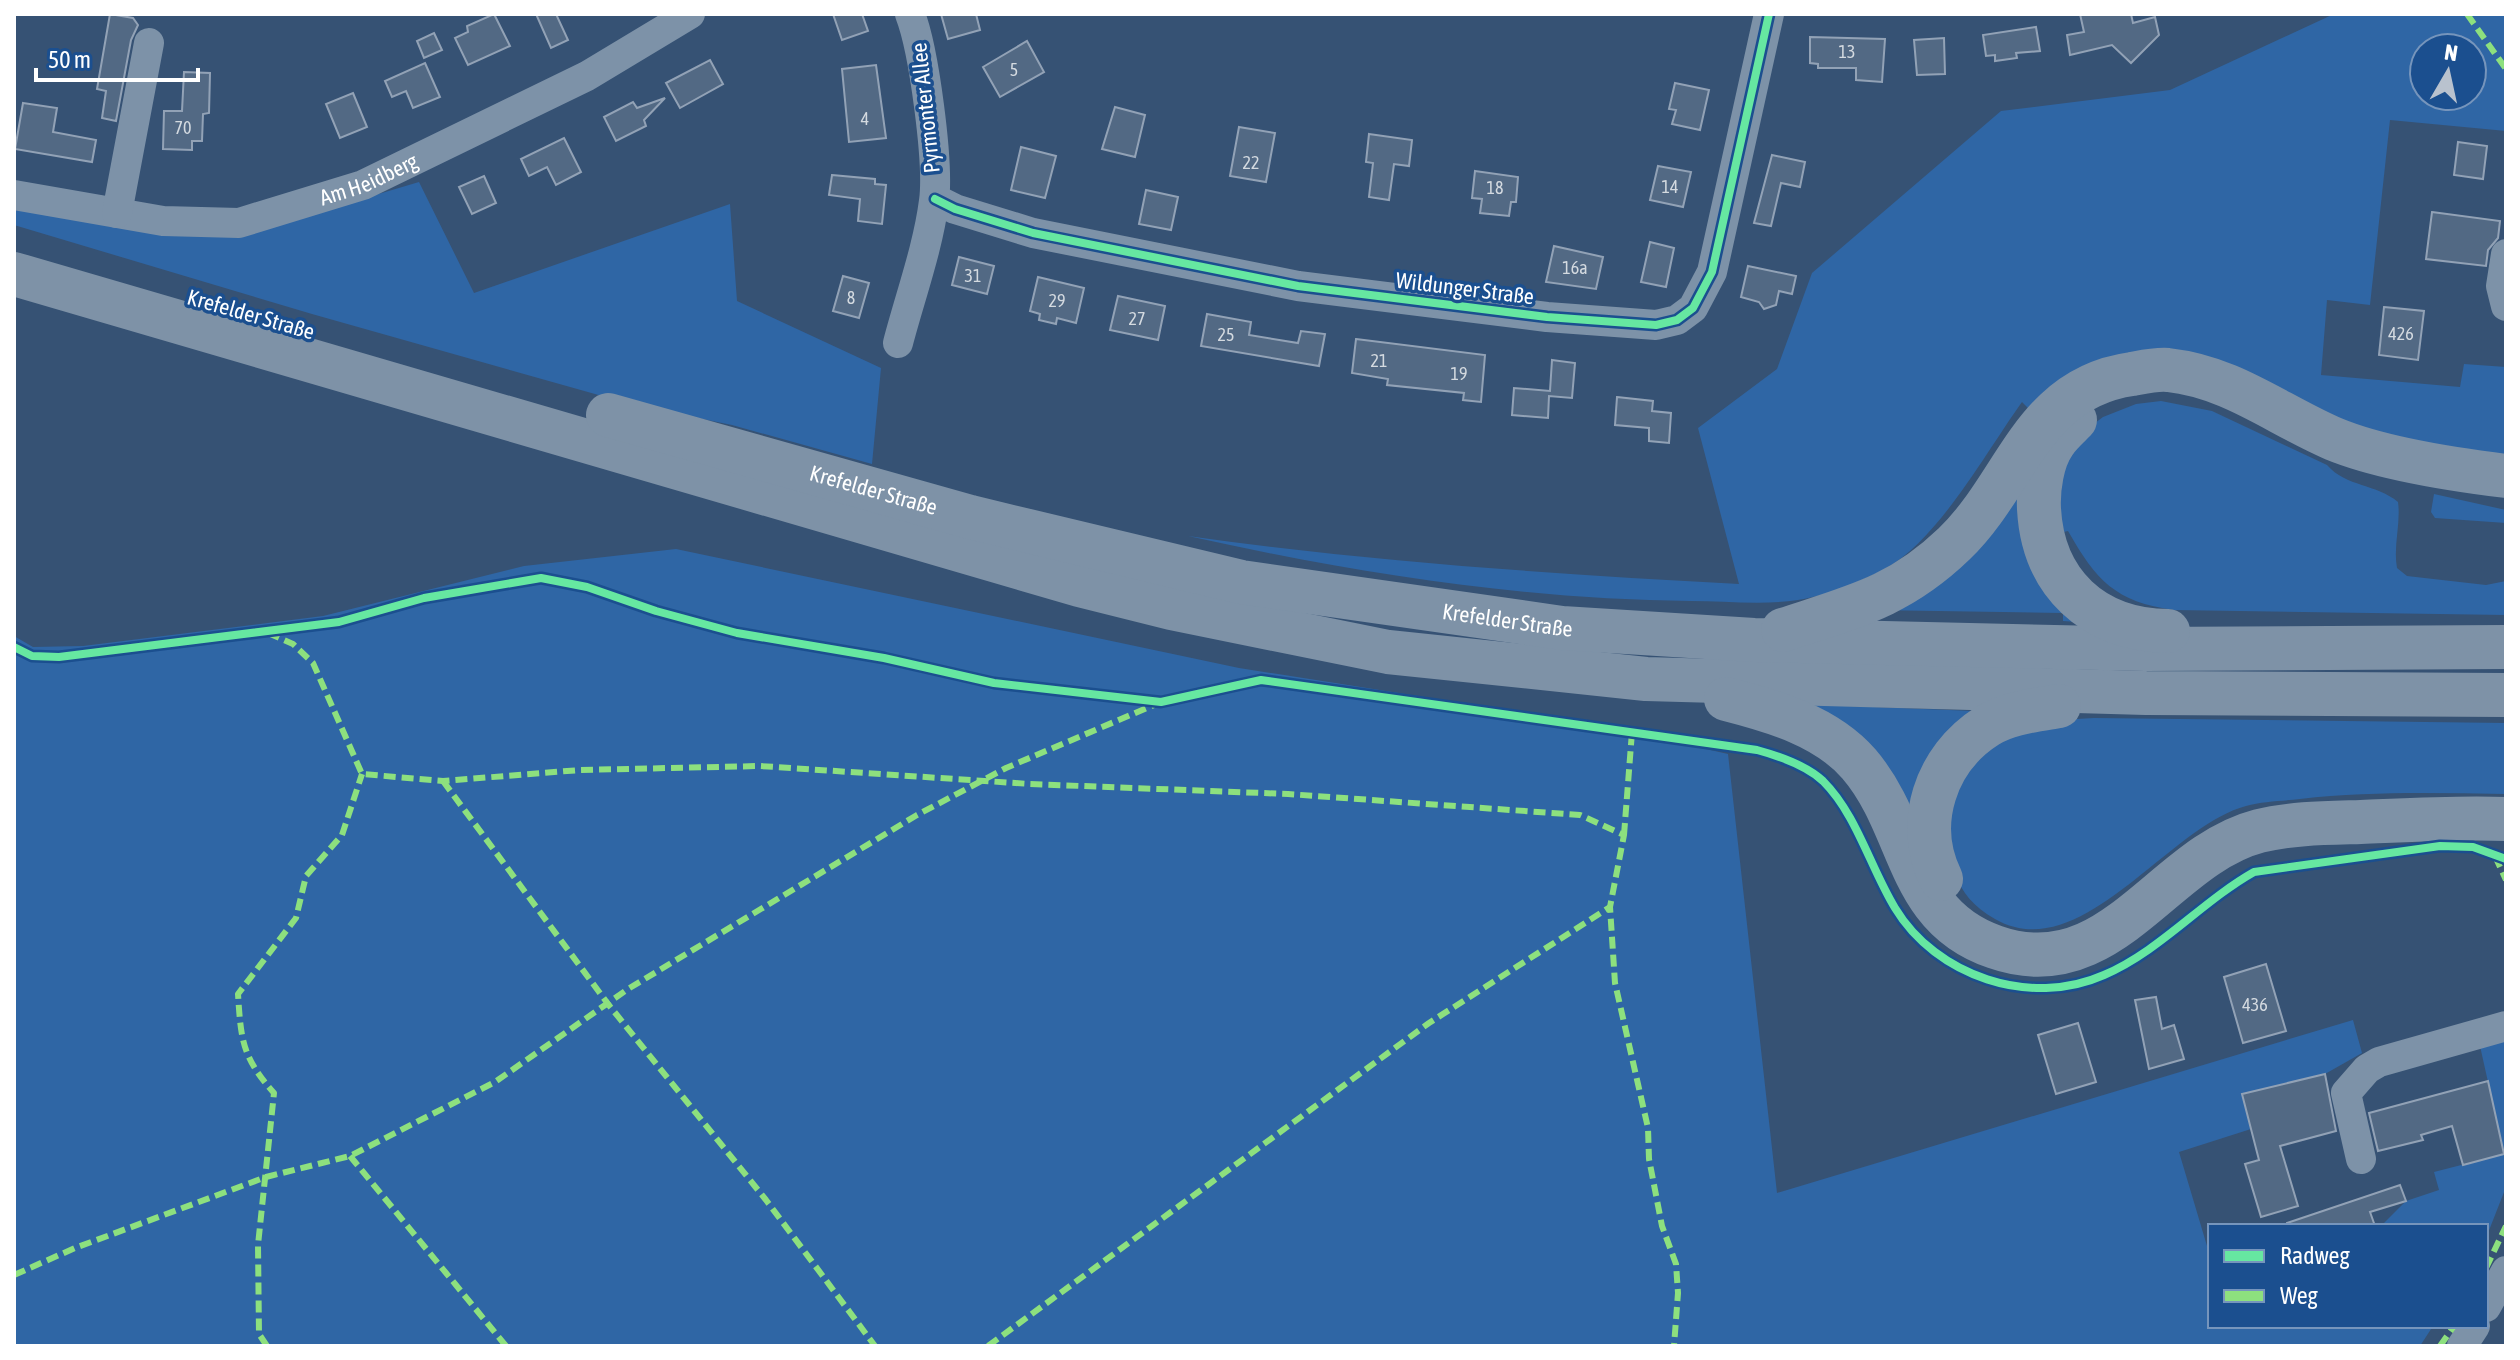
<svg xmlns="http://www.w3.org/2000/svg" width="2520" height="1360" viewBox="0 0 2520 1360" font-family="'Asap Condensed',sans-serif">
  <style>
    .green { fill: #2f66a5; fill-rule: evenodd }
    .building { fill: #526984; stroke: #92a2b6; stroke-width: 2 }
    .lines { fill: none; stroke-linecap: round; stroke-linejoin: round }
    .minor { stroke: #7d92a8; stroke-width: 30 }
    .highway { stroke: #7e92a7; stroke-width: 44 }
    .quiet { stroke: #8de07e; stroke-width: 6; stroke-dasharray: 12 6; stroke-linecap: butt }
    .cycleway-casing { stroke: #1b4f8f; stroke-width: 13 }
    .cycleway { stroke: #66e7a1; stroke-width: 8 }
    .labels { text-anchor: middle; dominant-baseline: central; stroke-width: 7; stroke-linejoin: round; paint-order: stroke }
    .number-label { font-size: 18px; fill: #d4dae0 }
    .street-label { font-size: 22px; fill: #fff; stroke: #1b4f8f }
  </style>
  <rect width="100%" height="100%" fill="#365274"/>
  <g class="green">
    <path d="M2334 14H2506V131L2390 120 2370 305 2327 300 2321 375 2460 387 2464 364 2506 367V470L2420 454 2215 366 2032 412 2022 402C1986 452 1939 539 1885 569 1865 579 1839 591 1817 596 1778 607 1731 601 1691 601 1521 599 1354 573 1188 536 1371 562 1555 574 1739 584L1698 428 1777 369 1812 273 2001 111 2170 90ZM2424 48H2472V96H2424Z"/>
    <polygon points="419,182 474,293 730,204 737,301 881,368 872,464 732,425 634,405 312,314 14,225 14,203 164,228 355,201"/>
    <path d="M2161 401 2212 411 2327 465C2346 487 2377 484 2398 502 2401 524 2393 546 2397 568L2407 576 2486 585 2506 581V615L2174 610C2115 602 2096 580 2068 531L2059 533 2061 466 2091 426 2103 417 2136 404Z"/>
    <polygon points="2030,448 2090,623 2063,621 2063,613 1873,610"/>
    <polygon points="2434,494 2506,510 2506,523 2435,518 2431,512"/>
    <polygon points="676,549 1239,668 1596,724 1728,754 1777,1193 2353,1020 2362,1053 2325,1074 2242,1094 2251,1129 2179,1152 2210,1256 2210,1326 2433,1326 2420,1346 14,1346 14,636 33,647 83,646 323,616 524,566"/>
    <polygon points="1798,704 1974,711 1918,847"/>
    <path d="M2094 718 2506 723V794C2437 793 2369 791 2300 799 2283 801 2263 801 2246 806 2167 827 2081 968 1995 919 1940 887 1951 843 1949 787L1984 744 2042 721Z"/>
    <polygon points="2506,1030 2506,1187 2486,1238 2486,1226 2381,1226 2406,1201 2439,1190 2434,1172 2504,1154 2478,1037"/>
  </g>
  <g class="building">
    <polygon points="110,14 133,18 138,25 131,40 116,121 102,118 106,91 97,89"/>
    <polygon points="494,14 510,46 468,65 455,38 468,32 467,26"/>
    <polygon points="536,14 556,14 568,40 551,48"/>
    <polygon points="833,14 862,14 868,31 842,40"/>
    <polygon points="941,14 976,14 980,30 948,39"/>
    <polygon points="2080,14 2131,14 2133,23 2155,17 2159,35 2131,63 2112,45 2070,55 2067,35 2084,32"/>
    <polygon points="2036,27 2040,51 2016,53 2017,58 1995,61 1995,55 1986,56 1983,35"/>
    <polygon points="434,33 442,50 424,58 417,41"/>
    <polygon points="1810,37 1885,39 1882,82 1856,80 1856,68 1818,68 1818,64 1810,63"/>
    <polygon points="1944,38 1945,74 1917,75 1914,40"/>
    <polygon points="1027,41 1044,72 1000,97 983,67"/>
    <polygon points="710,60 723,84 680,108 666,83"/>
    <polygon points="425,63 440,97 413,108 406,91 392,97 385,81"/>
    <polygon points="876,65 886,138 849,142 842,69"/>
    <polygon points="184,72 210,73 209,113 203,114 202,141 192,141 192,150 163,149 164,111 182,111"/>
    <polygon points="1675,83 1709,90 1700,130 1672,124 1676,110 1669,109"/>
    <polygon points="353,93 367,127 340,138 326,104"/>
    <polygon points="665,98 644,120 646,126 616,141 604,117 633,102 637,108"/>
    <polygon points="23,103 57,108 53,132 96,140 92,162 15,149"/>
    <polygon points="1115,107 1145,115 1135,157 1102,149"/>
    <polygon points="1239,127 1275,133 1266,182 1230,176"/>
    <polygon points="1369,134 1412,140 1409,166 1394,164 1389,200 1369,197 1373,163 1366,162"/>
    <polygon points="564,138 581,172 556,185 547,167 529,176 521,159"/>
    <polygon points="2458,142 2487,146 2483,179 2454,175"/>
    <polygon points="1021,147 1056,156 1045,198 1011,190"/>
    <polygon points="1772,155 1805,162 1800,187 1781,183 1771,226 1754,223"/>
    <polygon points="1658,166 1691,172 1683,207 1650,200"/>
    <polygon points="1475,171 1518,177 1516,202 1511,202 1509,216 1480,213 1482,199 1472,198"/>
    <polygon points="832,175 875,179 875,184 886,185 882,224 858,221 860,199 829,195"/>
    <polygon points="484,176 496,203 472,214 459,187"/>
    <polygon points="1146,190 1178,197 1171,230 1139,224"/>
    <polygon points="2432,212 2500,221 2498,238 2488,250 2486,266 2426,259"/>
    <polygon points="1650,242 1674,248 1666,287 1641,282"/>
    <polygon points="1554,246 1603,257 1596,289 1546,282"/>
    <polygon points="959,257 994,266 987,294 952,285"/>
    <polygon points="1748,266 1796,276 1792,294 1779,291 1776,305 1764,309 1759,302 1741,297"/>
    <polygon points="843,276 869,283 859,318 833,311"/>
    <polygon points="1038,277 1084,288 1076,323 1057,318 1056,324 1039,320 1040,314 1030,311"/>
    <polygon points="1118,296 1165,306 1158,340 1110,330"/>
    <polygon points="2384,307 2424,311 2418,360 2379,355"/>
    <polygon points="1207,314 1251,322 1249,335 1298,343 1301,331 1325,334 1319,366 1201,346"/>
    <polygon points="1356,339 1485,355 1481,402 1463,400 1464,393 1387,385 1388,379 1352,373"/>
    <polygon points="1552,360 1575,363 1572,398 1549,396 1548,418 1512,415 1514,388 1550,391"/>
    <polygon points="1617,397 1653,401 1652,411 1671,413 1669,443 1649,441 1649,428 1615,425"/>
    <polygon points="2266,964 2286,1031 2243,1043 2224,977"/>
    <polygon points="2156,997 2162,1029 2174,1025 2184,1059 2149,1069 2135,1000"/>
    <polygon points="2078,1023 2096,1082 2056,1094 2038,1035"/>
    <polygon points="2325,1074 2336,1131 2280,1146 2298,1206 2261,1217 2245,1164 2259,1160 2242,1094"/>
    <polygon points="2488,1081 2504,1154 2463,1165 2452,1126 2421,1135 2423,1140 2378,1151 2369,1113"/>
    <polygon points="2400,1185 2406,1201 2370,1212 2375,1226 2287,1226 2287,1223"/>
  </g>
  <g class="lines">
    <g class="minor">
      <path id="s1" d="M14 195 163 221 239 223 363 185 587 76 690 14"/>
      <polyline points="935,199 955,209 1033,233 1298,286 1547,317 1656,325 1677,320 1693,308 1712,272 1769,14"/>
      <polyline points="117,213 149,43"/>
      <polyline points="2506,254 2501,286 2506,306"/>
      <path d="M898 343C910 297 928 248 934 201 939 163 924 50 910 14"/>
      <polyline points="2361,1159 2346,1093 2367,1069 2379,1062 2506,1026"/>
      <polyline points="2486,1307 2506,1271"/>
      <polyline points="2462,1346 2475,1326"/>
    </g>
    <g class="highway">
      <polyline points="14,274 1079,585 1171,608 1388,652 1646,679 2146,693 2506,695"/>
      <path id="s2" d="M608 415 970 517 1241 582 1562 628 1754 640 2145 649 2506 647"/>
      <path d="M2075 420C2068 427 2059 435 2054 443 2042 460 2038 489 2039 509 2043 583 2093 630 2168 631"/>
      <path d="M1783 630C1853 607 1899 597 1954 544 2017 484 2031 388 2132 374 2143 372 2156 369 2168 370 2232 377 2276 414 2334 439 2380 458 2457 470 2506 476"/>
      <path d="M1726 699C1773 711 1826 726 1859 764 1914 828 1904 916 1995 947 2111 988 2162 856 2259 831 2292 823 2327 823 2361 822 2409 820 2458 817 2506 819"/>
      <path d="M1941 879C1914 824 1935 759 1987 726 2007 713 2036 710 2059 706"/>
    </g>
    <g class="quiet">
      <polyline points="2467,14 2506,69"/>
      <polyline points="268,633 293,644 313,663 362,774 443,781 580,770 760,766 1030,784 1288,794 1580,815 1624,835 1610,907 1615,983 1648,1128 1649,1159 1662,1226 1676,1264 1678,1293 1674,1346"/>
      <polyline points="443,781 608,1004 766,1200 875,1346"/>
      <polyline points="1624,835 1632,732"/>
      <polyline points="2495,856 2506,880"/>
      <polyline points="350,1156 506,1346"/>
      <polyline points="2486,1268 2506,1226"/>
      <polyline points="14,1275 75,1248 266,1177 350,1156 495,1082 628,989 917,815 1006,768 1154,705"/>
      <path d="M267 1346 259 1334 258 1245 274 1093C242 1057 241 1040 238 994L296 918 306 876 342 835 362 774"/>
      <polyline points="988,1346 1429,1023 1610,907"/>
      <polyline points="2440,1346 2454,1326"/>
    </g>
    <defs>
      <g id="cycleway">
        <polyline points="935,199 955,209 1033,233 1298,286 1547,317 1656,325 1677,320 1693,308 1712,272 1769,14"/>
        <path d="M14 647 32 656 59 657 339 622 424 598 541 578 587 587 656 611 737 633 884 658 994 683 1161 702 1261 680 1757 750C1779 756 1806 765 1823 781 1857 815 1870 867 1895 908 1936 976 2030 1008 2104 975 2160 951 2201 902 2254 872L2440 846 2473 847 2506 859"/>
      </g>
    </defs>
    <use href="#cycleway" class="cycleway-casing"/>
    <use href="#cycleway" class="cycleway"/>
  </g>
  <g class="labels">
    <g class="number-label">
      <text x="1847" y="51">13</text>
      <text x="1014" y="69">5</text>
      <text x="865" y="118">4</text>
      <text x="183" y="127">70</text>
      <text x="1251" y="162">22</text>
      <text x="1670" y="186">14</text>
      <text x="1495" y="187">18</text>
      <text x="1575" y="267">16a</text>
      <text x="973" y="275">31</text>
      <text x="851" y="297">8</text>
      <text x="1057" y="300">29</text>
      <text x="1137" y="318">27</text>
      <text x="2401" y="333">426</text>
      <text x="1226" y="334">25</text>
      <text x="1379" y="360">21</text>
      <text x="1459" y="373">19</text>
      <text x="2255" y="1004">436</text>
    </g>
    <g class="street-label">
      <text transform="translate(925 108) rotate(-96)">Pyrmonter Allee</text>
      <text stroke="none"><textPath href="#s1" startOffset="364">Am Heidberg</textPath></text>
      <text transform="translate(1465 288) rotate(7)">Wildunger Straße</text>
      <text transform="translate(251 314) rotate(16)">Krefelder Straße</text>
      <text stroke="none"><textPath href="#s2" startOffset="276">Krefelder Straße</textPath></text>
      <text stroke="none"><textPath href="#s2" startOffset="924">Krefelder Straße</textPath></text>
    </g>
  </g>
  <rect width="2520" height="1360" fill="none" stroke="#ffffff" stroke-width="32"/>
  <rect x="2208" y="1224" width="280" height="104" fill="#1b4f8f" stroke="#7695bc" stroke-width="2"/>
  <rect x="2224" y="1250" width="40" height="12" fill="#66e7a1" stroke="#7695bc" stroke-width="2"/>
  <text x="2280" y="1264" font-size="24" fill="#ffffff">Radweg</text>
  <rect x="2224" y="1290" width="40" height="12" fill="#8de07e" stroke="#7695bc" stroke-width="2"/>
  <text x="2280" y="1304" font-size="24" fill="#ffffff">Weg</text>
  <g transform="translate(2448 72) rotate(9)"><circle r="38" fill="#1b4f8f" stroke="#7695bc" stroke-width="2"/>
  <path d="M0-6L14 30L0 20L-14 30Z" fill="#b9c2ce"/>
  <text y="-12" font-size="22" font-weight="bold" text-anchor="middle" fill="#ffffff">N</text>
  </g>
  <path d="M36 68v12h162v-12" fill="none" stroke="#ffffff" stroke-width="4"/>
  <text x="48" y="68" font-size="24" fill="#ffffff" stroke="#1b4f8f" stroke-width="6" paint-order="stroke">50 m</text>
</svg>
